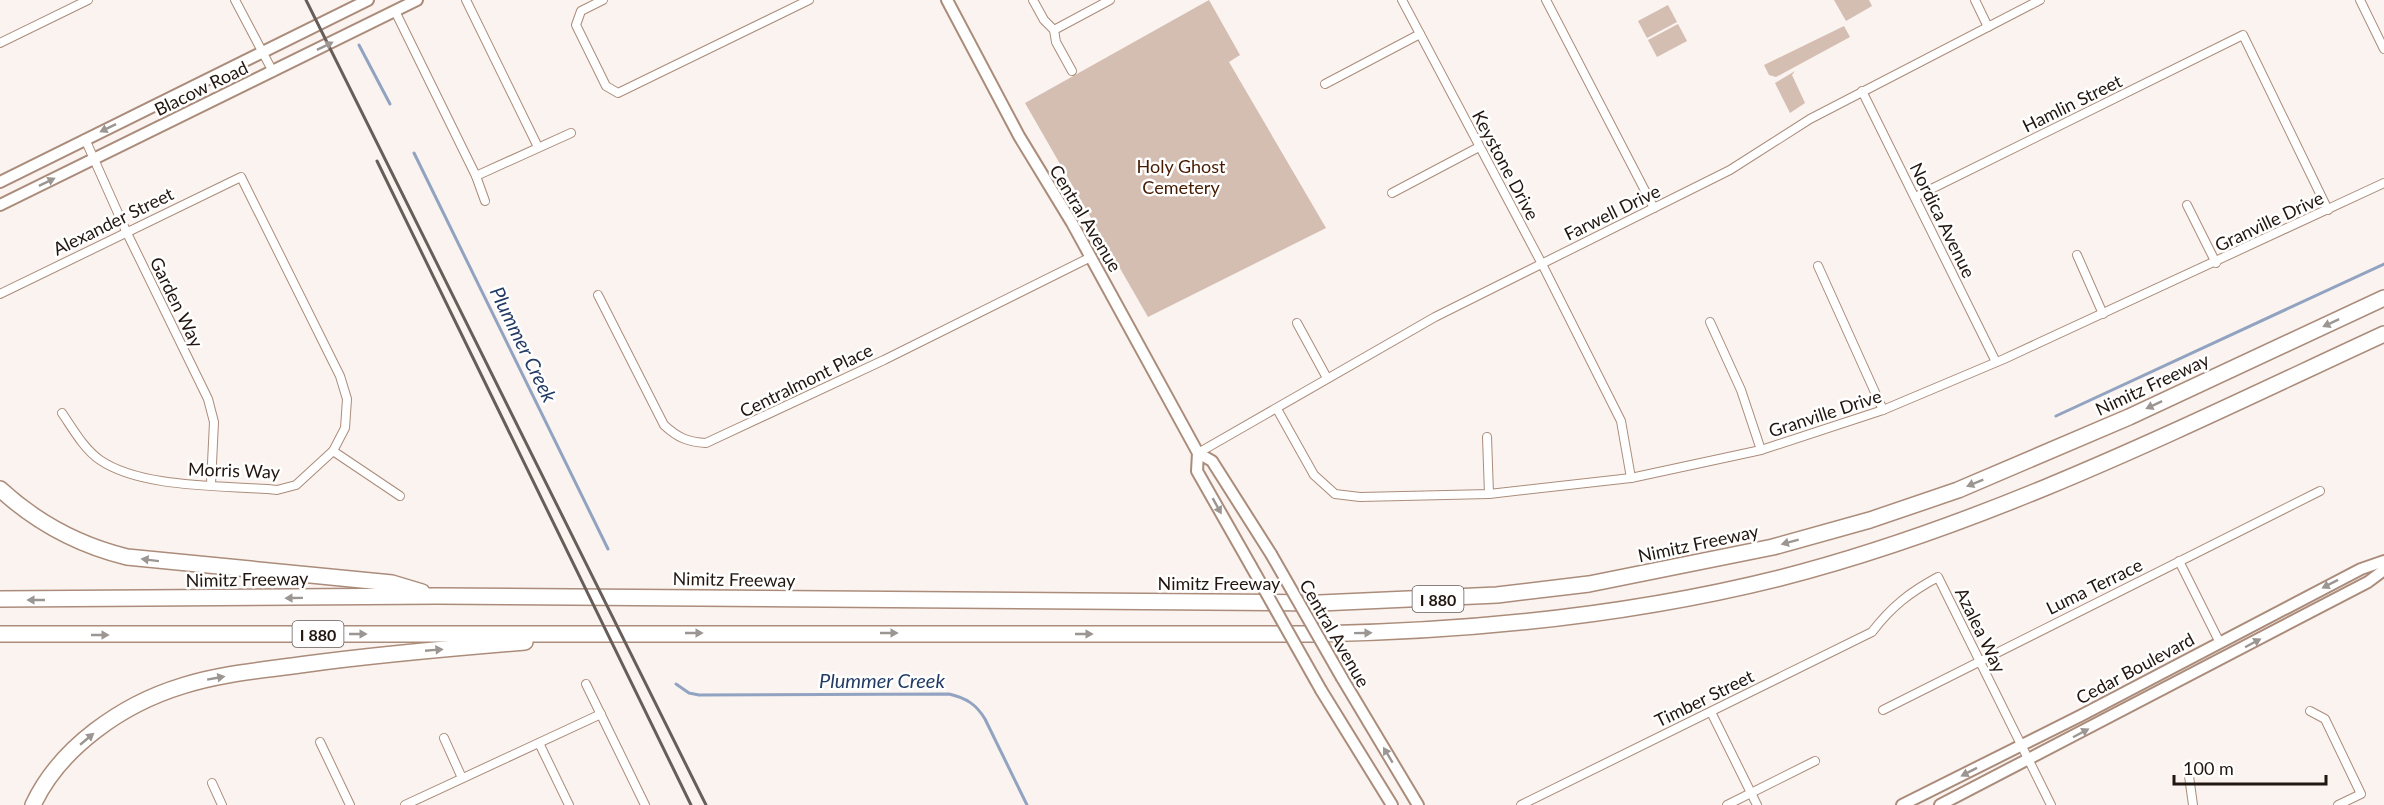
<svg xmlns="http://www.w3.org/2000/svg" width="2384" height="805" viewBox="0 0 2384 805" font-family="Lato,sans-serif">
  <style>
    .green { fill: #d4bdb1 }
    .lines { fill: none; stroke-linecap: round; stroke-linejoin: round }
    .stream { stroke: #91a3c1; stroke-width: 3 }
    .street-casing { stroke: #ab8c7b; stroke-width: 10 }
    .secondary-casing { stroke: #ab8c7b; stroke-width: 14 }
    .highway-casing { stroke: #ab8c7b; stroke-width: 18 }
    .street { stroke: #fff; stroke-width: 8 }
    .secondary { stroke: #fff; stroke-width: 10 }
    .highway { stroke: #fff; stroke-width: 15 }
    .rail { stroke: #685e59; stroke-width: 3 }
    .secondary-bridge-casing { stroke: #ab8c7b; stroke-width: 14; stroke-linecap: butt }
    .secondary-bridge { stroke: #fff; stroke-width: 10 }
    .oneway { fill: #9c9693 }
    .labels { text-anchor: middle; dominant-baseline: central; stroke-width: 5; stroke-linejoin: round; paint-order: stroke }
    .shield { fill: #fff; stroke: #645c58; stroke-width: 1.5 }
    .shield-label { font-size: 16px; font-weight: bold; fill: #221610 }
    .street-label { font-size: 18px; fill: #221610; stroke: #fff }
    .park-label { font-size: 18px; fill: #471b00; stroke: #fff }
    .water-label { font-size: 20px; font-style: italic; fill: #233b65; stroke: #fff }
  </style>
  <rect width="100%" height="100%" fill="#faf3ef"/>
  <g class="green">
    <polygon points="1209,0 1240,55 1229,62 1326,228 1148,317 1025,103"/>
    <polygon points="1834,0 1869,0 1872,6 1846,21"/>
    <polygon points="1668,5 1677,22 1647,38 1638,21"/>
    <polygon points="1678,24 1687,41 1657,57 1648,40"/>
    <polygon points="1844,26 1850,37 1776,77 1769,75 1764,65"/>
    <polygon points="1795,71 1792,75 1805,103 1790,113 1775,83"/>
  </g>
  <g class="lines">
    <g class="stream">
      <polyline points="359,45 390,104"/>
      <polyline points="414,153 608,549"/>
      <polyline points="2056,416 2384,264"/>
      <path d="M676 684 689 693 699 695 949 694C966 698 976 704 985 719L1027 805"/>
    </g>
    <defs>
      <g id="street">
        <polyline points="235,0 273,72"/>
        <polyline points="466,0 538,147"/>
        <polyline points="603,0 581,11 576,25 606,86 618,93 809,0"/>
        <polyline points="1033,0 1044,20 1054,30 1056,42 1072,71"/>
        <polyline points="1402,0 1542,264 1621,421 1631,478"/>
        <polyline points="1546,0 1654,208"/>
        <polyline points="1975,0 1988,27"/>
        <polyline points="2360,0 2384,49"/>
        <polyline points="395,11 476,176 485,201"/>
        <polyline points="1054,30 1110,0"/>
        <polyline points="0,43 88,0"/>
        <polyline points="1325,84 1420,34"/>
        <polyline points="1862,91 1996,362"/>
        <polyline points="85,139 126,231 208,399 214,422 211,484"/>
        <polyline points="476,176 571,133"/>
        <polyline points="1392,193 1479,147"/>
        <polyline points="1915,197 2243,35 2328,210"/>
        <polyline points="2187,205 2216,263"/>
        <polyline points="2077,255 2103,314"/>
        <polyline points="1818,266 1883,410"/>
        <path d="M0 294 241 177 340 376 347 399 345 428 333 451 296 485 277 490C226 485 142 489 100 460 84 449 73 429 62 413"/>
        <path d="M598 295 664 425C678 438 688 442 706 443L884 360 1091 257"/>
        <polyline points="1710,322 1741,390 1761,450"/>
        <polyline points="1297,323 1327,378"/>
        <polyline points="1277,409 1314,475 1335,494 1360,497 1489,494 1631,478 1761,450 1883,410 2004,359 2384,183"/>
        <polyline points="1487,437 1489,494"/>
        <polyline points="333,451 400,496"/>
        <polyline points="1198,453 1435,317 1730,170 1810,119 2040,0"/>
        <polyline points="2179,561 2219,641"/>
        <polyline points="586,684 645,805"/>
        <polyline points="1883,710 2320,491"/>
        <polyline points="2310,711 2325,719 2361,794 2338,805"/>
        <polyline points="1711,712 1757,805"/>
        <polyline points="444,738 462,778"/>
        <polyline points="320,742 350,805"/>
        <polyline points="539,743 569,805"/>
        <polyline points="2189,776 2193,805"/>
        <polyline points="212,783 222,805"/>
        <polyline points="405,805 601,714"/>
        <path d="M1521 805 1872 632C1891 607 1910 592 1938 577L2051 805"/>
        <polyline points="1727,805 1815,761"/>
      </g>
      <g id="secondary">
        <polyline points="947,0 1019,136 1072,223 1198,453 1212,461 1271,554"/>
        <polyline points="0,182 368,0"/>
        <polyline points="0,205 417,0"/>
        <polyline points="1198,453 1197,471 1251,566"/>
        <polyline points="1342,678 1418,805"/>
        <polyline points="1321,690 1392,805"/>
        <polyline points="1902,805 2080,716 2361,569 2384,561"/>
        <polyline points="1940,805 2368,582 2384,570"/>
      </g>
      <g id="highway">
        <path d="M0 489C37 523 78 545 127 557L392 583 422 592"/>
        <polyline points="0,599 437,596 1320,603 1497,595 1589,584 1773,547 1870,520 1958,490 2129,417 2384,298"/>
        <path d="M0 634H1317C1473 631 1628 616 1780 578 1991 524 2187 425 2384 334"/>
        <path d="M33 805C60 747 123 704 182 686 222 673 266 670 307 664 380 654 452 648 525 642"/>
      </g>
    </defs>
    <use href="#street" class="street-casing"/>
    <use href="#secondary" class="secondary-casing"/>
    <use href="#highway" class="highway-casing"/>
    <use href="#street" class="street"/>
    <use href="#secondary" class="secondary"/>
    <use href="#highway" class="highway"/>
    <g class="rail">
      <polyline points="306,0 706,805"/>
      <polyline points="377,161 691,805"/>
    </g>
    <defs>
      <g id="secondary-bridge">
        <polyline points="1271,554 1342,678"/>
        <polyline points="1251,566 1321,690"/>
      </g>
    </defs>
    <use href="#secondary-bridge" class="secondary-bridge-casing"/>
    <use href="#secondary-bridge" class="secondary-bridge"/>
  </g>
  <defs><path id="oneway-solid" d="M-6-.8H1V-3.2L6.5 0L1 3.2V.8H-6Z" transform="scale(1.5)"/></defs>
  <g class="oneway">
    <use href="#oneway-solid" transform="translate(325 46) rotate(-26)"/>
    <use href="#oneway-solid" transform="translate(108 128) rotate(154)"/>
    <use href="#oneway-solid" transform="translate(47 182) rotate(-26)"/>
    <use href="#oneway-solid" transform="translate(2331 323) rotate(155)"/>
    <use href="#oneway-solid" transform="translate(2154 405) rotate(155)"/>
    <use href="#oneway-solid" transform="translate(1975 483) rotate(158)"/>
    <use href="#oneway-solid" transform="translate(1217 506) rotate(61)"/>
    <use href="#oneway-solid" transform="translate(1790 542) rotate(165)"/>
    <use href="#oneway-solid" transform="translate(150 560) rotate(-173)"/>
    <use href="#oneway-solid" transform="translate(2330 584) rotate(153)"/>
    <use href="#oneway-solid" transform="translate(294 598) rotate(179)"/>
    <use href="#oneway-solid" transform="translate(36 600) rotate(-180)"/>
    <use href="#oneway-solid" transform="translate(694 633)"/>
    <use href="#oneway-solid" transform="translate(889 633)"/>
    <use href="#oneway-solid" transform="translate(1363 633) rotate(-1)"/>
    <use href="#oneway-solid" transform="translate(358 634)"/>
    <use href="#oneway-solid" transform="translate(1084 634)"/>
    <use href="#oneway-solid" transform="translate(100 635)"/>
    <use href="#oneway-solid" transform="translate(2253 643) rotate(-28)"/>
    <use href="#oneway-solid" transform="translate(434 650) rotate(-5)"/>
    <use href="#oneway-solid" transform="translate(216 678) rotate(-10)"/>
    <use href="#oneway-solid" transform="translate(2081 733) rotate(-28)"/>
    <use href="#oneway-solid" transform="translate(87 739) rotate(-40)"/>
    <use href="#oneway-solid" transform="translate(1388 755) rotate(-121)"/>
    <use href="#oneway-solid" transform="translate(1969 772) rotate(153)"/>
  </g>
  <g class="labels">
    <g class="shield">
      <rect x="1412.5" y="586" width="51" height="26" rx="4.5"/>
      <rect x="292.5" y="621" width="51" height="26" rx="4.5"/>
    </g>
    <g class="shield-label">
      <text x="1438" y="599">I 880</text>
      <text x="318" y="634">I 880</text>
    </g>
    <g class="street-label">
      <text transform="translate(201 88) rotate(-26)">Blacow Road</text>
      <text transform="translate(2072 103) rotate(-26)">Hamlin Street</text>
      <text transform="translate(1506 165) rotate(62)">Keystone Drive</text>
      <text transform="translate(1612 212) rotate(-26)">Farwell Drive</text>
      <text transform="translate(1086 218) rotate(59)">Central Avenue</text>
      <text transform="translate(1943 220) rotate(64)">Nordica Avenue</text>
      <text transform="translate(113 221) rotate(-26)">Alexander Street</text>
      <text transform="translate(2269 221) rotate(-25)">Granville Drive</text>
      <text transform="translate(177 302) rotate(64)">Garden Way</text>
      <text transform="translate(806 380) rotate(-26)">Centralmont Place</text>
      <text transform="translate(2152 384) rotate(-25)">Nimitz Freeway</text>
      <text transform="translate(1825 413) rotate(-18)">Granville Drive</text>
      <text transform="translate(234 470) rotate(2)">Morris Way</text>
      <text transform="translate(1698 543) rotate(-12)">Nimitz Freeway</text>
      <text transform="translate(247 579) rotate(-1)">Nimitz Freeway</text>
      <text transform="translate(734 579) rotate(1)">Nimitz Freeway</text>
      <text x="1219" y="583">Nimitz Freeway</text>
      <text transform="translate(2094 586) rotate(-26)">Luma Terrace</text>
      <text transform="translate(1981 630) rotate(64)">Azalea Way</text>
      <text transform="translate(1335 633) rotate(60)">Central Avenue</text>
      <text transform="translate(2135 668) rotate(-28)">Cedar Boulevard</text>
      <text transform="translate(1704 698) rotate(-26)">Timber Street</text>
    </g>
    <g class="park-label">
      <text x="1181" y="166">Holy Ghost<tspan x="1181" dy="21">Cemetery</tspan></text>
    </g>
    <g class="water-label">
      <text transform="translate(524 344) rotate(64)">Plummer Creek</text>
      <text x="882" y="680">Plummer Creek</text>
    </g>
  </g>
  <path d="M2174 775v9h152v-9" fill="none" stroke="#221610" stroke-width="3"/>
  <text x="2183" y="775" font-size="18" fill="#221610" stroke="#ffffff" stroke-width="4.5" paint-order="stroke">100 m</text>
</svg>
